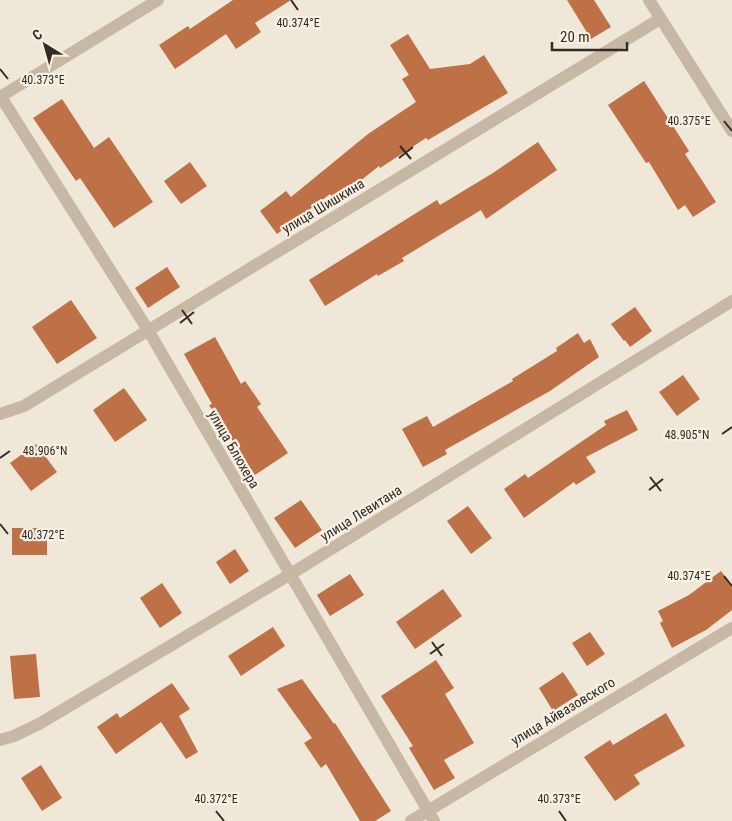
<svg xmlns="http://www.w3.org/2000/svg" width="732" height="821" viewBox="0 0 732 821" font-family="'Roboto Condensed',sans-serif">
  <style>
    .building { fill: #be7047 }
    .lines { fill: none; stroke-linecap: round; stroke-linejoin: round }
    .minor { stroke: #c6b8a5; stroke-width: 12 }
    .ticks { fill: none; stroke: #322b26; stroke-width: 2 }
    .labels { text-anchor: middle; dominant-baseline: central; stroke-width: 4.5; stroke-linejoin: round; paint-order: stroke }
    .street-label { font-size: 14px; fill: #322b26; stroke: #f7f0e4 }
    .ticks-label { font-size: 12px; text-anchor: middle; fill: #322b26; stroke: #f7f0e4; stroke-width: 4.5; stroke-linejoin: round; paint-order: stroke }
  </style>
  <rect width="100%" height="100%" fill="#efe7d8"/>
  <g class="building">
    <polygon points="233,0 291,0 255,23 261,32 236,49 226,34 175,69 159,45 188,26 190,29"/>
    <polygon points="567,0 594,0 611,27 591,39"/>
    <polygon points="408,34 430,69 470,64 484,55 508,93 428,140 426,138 380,168 379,166 335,201 330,194 277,234 260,211 286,191 291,197 368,134 416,102 402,79 409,75 390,45"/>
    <polygon points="644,81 689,151 685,154 716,202 693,217 685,205 678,210 649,162 646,163 608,105"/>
    <polygon points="62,99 94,148 109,137 153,202 114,228 80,178 76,181 33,118"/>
    <polygon points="538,142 557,170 486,219 481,210 402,258 404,261 378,276 377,274 325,306 309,280 437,200 440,205 493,173"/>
    <polygon points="190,162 207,186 181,204 164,181"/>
    <polygon points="167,267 180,287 148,308 135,288"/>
    <polygon points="71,300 97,338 57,364 32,327"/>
    <polygon points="635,307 652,331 630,347 625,340 624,341 611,324"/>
    <polygon points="578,333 584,343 590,339 599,357 550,391 445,450 447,454 423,467 402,429 427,416 433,427 513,381 512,379 557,351 556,348"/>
    <polygon points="215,337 241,384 245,381 261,404 257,407 288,453 255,475 209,405 212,404 184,354"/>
    <polygon points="683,375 700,399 677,416 659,392"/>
    <polygon points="124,388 147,420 115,442 93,410"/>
    <polygon points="627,410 638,430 586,457 596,472 576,485 574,482 524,518 504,489 525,474 528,478 606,425 604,421"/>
    <polygon points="36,444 57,472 31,491 10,463"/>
    <polygon points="301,500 322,530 295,548 274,518"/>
    <polygon points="468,506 492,538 471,554 447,521"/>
    <rect x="12" y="528" width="35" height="27"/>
    <polygon points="235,549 249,571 230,584 216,562"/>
    <polygon points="721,571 732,586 732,610 706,630 672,648 660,623 663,621 658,611 689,595"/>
    <polygon points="350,574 364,595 330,616 317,595"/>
    <polygon points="162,583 182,613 160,628 140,598"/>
    <polygon points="443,589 462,616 415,649 396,622"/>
    <polygon points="273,627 285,646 241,676 228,656"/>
    <polygon points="590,632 605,654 587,666 572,643"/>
    <polygon points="36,654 40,697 14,699 10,656"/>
    <polygon points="436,660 454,688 445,694 474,743 444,760 455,778 434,790 409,748 413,746 381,696"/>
    <polygon points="563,672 578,695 553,711 539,688"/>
    <polygon points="302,679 334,724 335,723 391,811 375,821 360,821 326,764 321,768 304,743 312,738 277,689"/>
    <polygon points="172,683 190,709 179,716 198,752 186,759 161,722 116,754 97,727 117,713 120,718"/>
    <polygon points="666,713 685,746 634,775 640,784 615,801 584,757 610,740 613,745"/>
    <polygon points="41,765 62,798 42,811 21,778"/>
  </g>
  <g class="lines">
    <g class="minor">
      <polyline points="649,0 732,131"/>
      <polyline points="0,97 158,0"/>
      <polyline points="1,97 148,330 434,821"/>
      <polyline points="0,414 24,406 660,19"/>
      <polyline points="0,740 14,736 39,724 289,575 732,301"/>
      <polyline points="411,821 732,628"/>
    </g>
  </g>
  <path class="ticks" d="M291 0 298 10M0 69 8 79M724 121 732 131M400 146 411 159M399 158 413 147M182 310 192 324M180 323 194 312M722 434 732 427M0 458 10 451M650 477 661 491M649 490 663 479M0 524 8 534M724 576 732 586M432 642 442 656M430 654 444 644M216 811 224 821M559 811 566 821"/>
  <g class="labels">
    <g class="street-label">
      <text transform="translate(323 206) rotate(-31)">улица Шишкина</text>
      <text transform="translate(234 449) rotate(60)">улица Блюхера</text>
      <text transform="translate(361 513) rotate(-32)">улица Левитана</text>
      <text transform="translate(563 711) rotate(-31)">улица Айвазовского</text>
    </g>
  </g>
  <g class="ticks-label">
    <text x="298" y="27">40.374°E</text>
    <text x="43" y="84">40.373°E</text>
    <text x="689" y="125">40.375°E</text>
    <text x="687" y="439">48.905°N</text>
    <text x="45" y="455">48.906°N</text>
    <text x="43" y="539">40.372°E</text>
    <text x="689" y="580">40.374°E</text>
    <text x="216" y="803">40.372°E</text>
    <text x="559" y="803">40.373°E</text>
  </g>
  <g transform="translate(45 45) rotate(323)" stroke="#f7f0e4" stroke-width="4" paint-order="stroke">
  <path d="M0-4L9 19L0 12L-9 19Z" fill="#322b26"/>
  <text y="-8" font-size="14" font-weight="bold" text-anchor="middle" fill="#322b26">С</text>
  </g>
  <path d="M552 42v8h75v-8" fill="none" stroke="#322b26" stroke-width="2.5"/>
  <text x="560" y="42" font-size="15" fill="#322b26" stroke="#f7f0e4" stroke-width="4" paint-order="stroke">20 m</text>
</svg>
